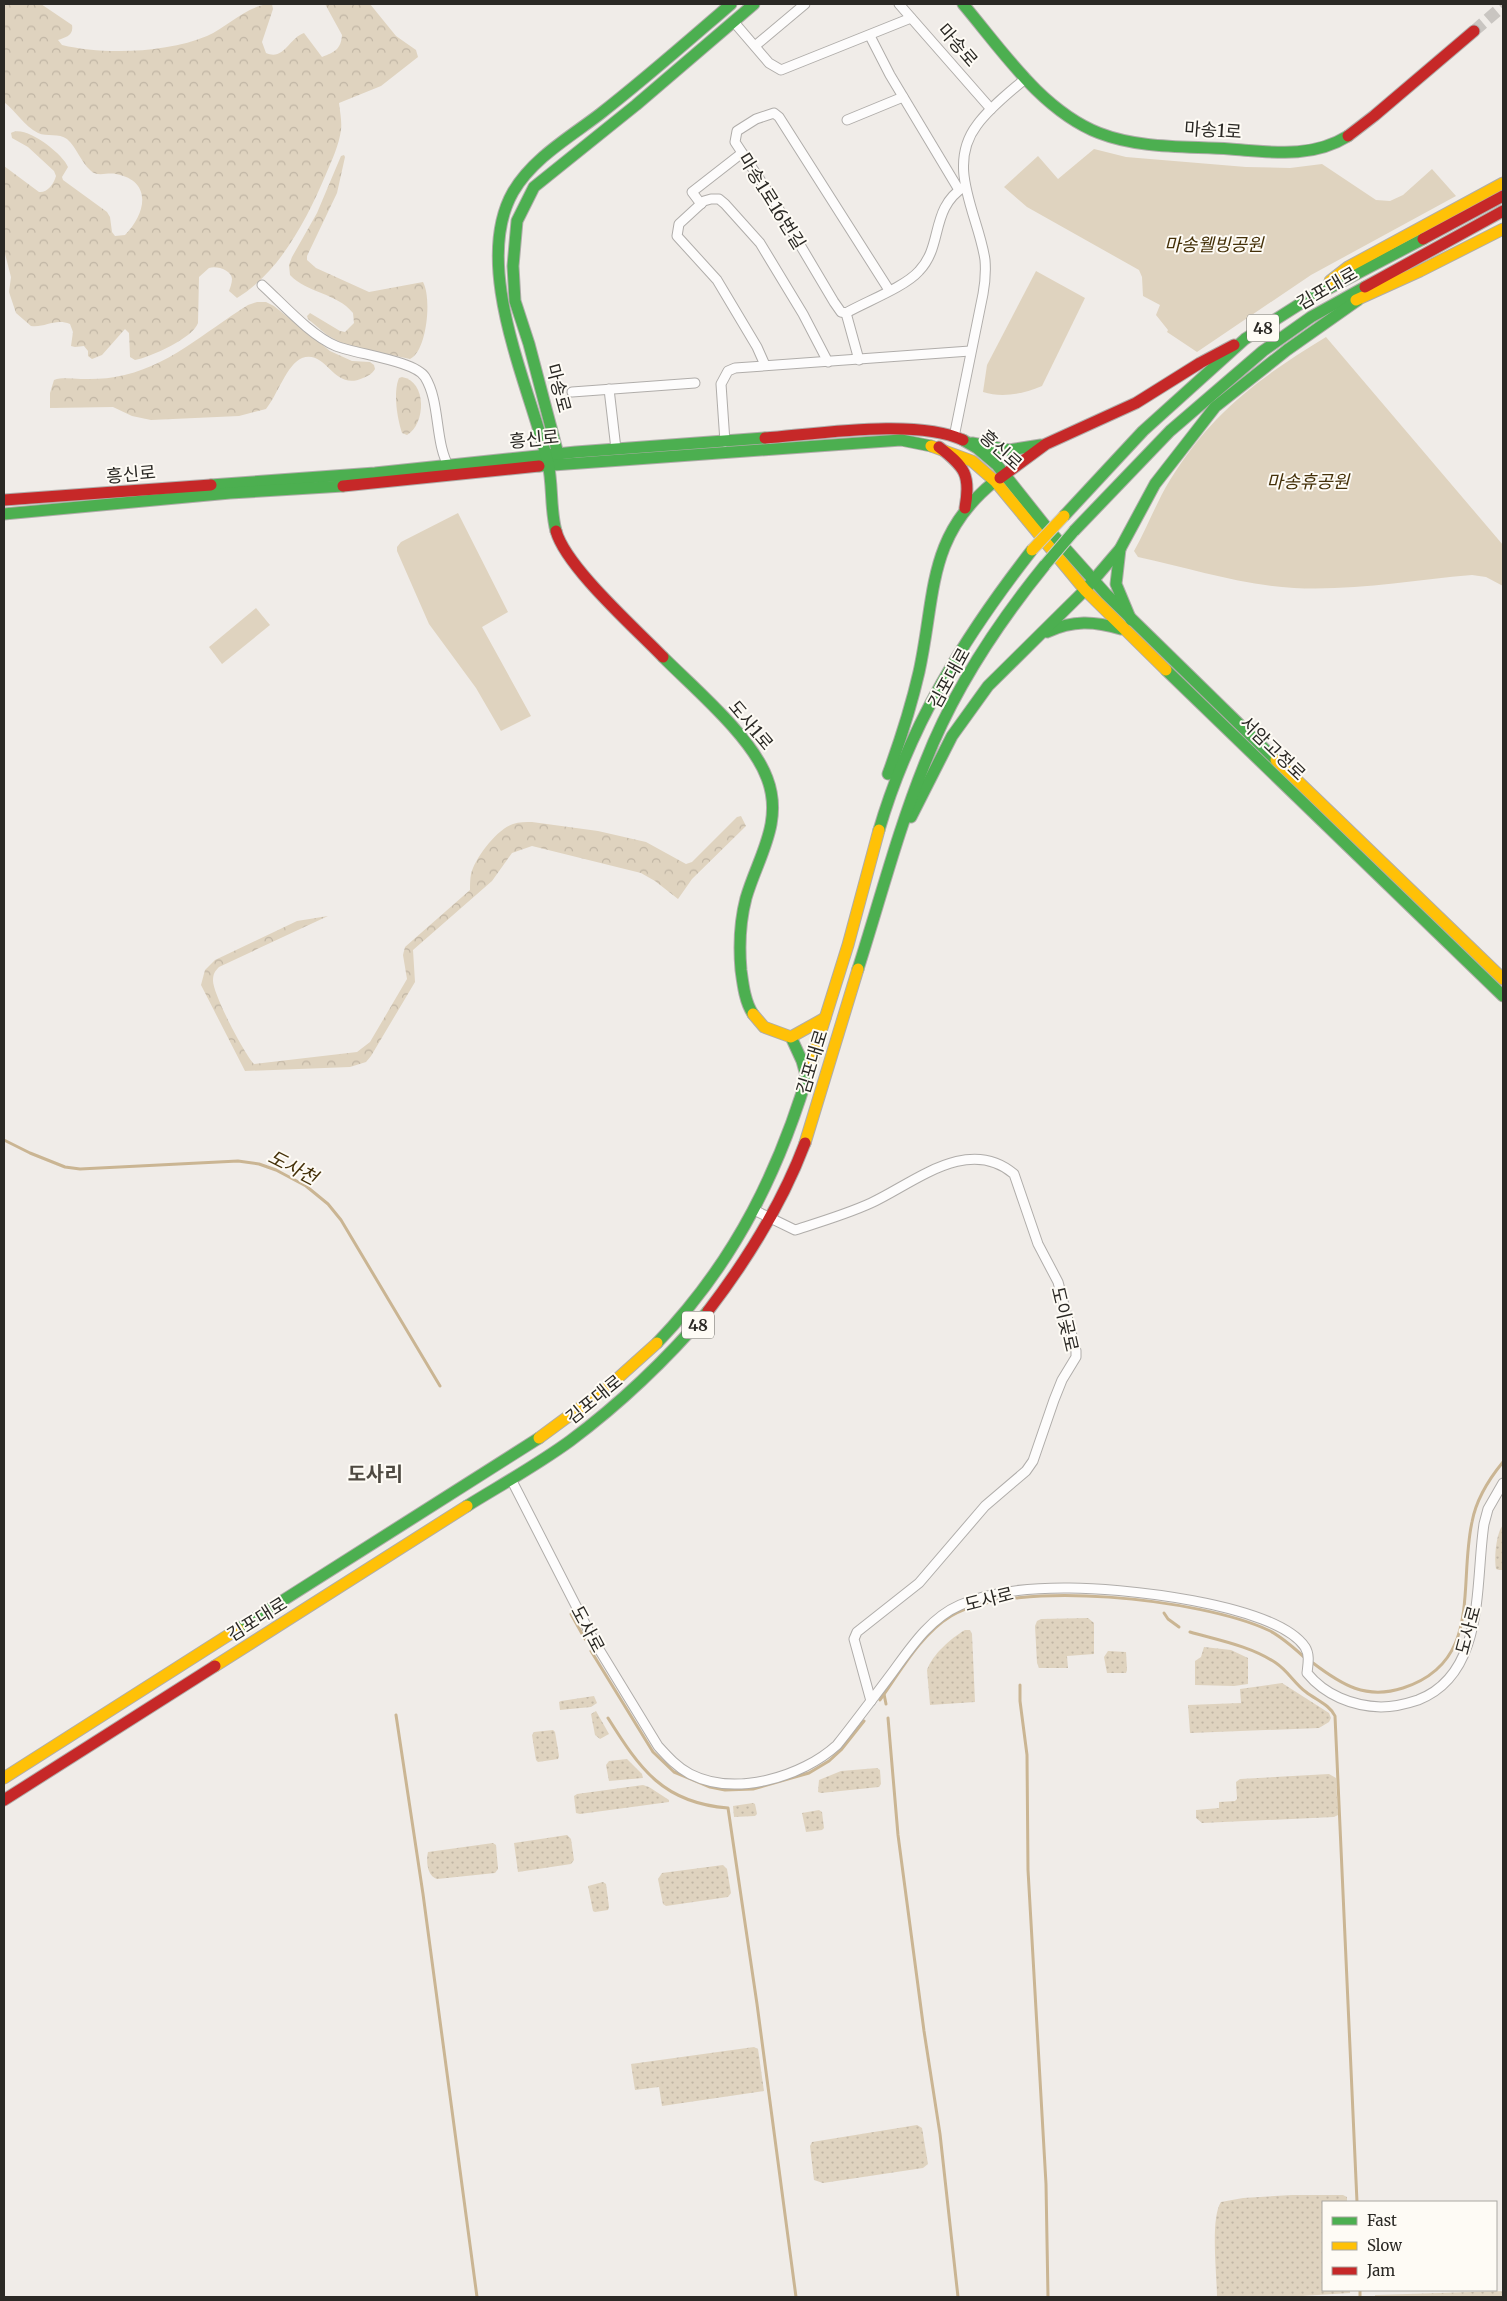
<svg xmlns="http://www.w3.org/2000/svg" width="1507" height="2301" viewBox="0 0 1507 2301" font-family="Merriweather,'Noto Sans KR',serif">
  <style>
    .forest { fill: url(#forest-crowns) }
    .park { fill: #dfd3bf }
    .garden { fill: url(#garden-dots) }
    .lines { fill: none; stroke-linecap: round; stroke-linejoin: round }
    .stream { stroke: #cab593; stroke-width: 3 }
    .secondary-tunnel { stroke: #c9c5c1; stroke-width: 12; stroke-dasharray: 12 6; stroke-linecap: butt }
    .street-casing { stroke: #b0adaa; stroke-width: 11 }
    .fast-casing { stroke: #b0adaa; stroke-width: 13 }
    .slow-casing { stroke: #b0adaa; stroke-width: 13 }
    .jam-casing { stroke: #b0adaa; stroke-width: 13 }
    .street { stroke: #fdfcfc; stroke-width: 9 }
    .fast { stroke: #4caf50; stroke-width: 11 }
    .slow { stroke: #ffc107; stroke-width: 11 }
    .jam { stroke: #c62828; stroke-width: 11 }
    .fast-bridge-casing { stroke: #cbc9c7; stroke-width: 13; stroke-linecap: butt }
    .slow-bridge-casing { stroke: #cbc9c7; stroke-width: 13; stroke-linecap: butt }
    .fast-bridge { stroke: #4caf50; stroke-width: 11 }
    .slow-bridge { stroke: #ffc107; stroke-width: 11 }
    .labels { text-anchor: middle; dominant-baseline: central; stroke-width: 4; stroke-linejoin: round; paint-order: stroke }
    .shield { fill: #fefbf5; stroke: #6a6863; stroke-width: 1 }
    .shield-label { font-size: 16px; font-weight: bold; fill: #2b2925 }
    .street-label { font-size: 18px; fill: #2b2925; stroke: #fefbf5 }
    .park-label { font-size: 18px; font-style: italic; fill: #443008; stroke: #fefbf5 }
    .water-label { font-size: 19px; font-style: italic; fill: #443008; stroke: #fefbf5 }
    .quarter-label { font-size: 20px; font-weight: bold; fill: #4e4941; stroke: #fefbf5 }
  </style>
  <defs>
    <pattern id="forest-crowns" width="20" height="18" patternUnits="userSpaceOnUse" patternTransform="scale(1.25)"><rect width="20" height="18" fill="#dfd3bf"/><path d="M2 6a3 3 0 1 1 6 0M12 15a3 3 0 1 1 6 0" fill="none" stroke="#c0b5a4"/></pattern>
    <pattern id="garden-dots" width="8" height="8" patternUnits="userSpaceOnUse" patternTransform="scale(1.25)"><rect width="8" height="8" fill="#dfd3bf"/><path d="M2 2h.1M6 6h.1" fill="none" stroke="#c0b5a4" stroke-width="1.8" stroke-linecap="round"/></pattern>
  </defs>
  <rect width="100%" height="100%" fill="#f0ece8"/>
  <g class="forest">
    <path d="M4 4H41L72 25C74 36 65 37 58 40L62 45C103 55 167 53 207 36 229 26 248 4 272 4L273 9 262 42 266 53C284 61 289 38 304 33L322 57C335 52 341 49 342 35L325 4H370L396 36 416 50 418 57 381 86 339 103C340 112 342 121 341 130 339 145 332 160 326 174 307 219 280 272 237 298L229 291C230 288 232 283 232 279 232 270 216 265 209 268L199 277 198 323C193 338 151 357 135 360L130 357 129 333 125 329 102 355 92 359 88 356V351L84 346 75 347 71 346 73 332 70 324C55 318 45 328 31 326L16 313 9 292 11 277 4 250V166L39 192C47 193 54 184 56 176L54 171 28 147 12 138 11 133C25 124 63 154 68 167L62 177 63 180 107 212 110 217 112 232 115 236 125 235C146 214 153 181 116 174 106 172 98 178 90 170 81 162 77 148 67 139 59 133 47 137 38 133 24 126 16 111 4 102Z"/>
    <path d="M344 155 345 157 337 193 307 256V260L316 268 369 292 423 282C432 298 427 351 410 359L345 345 327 335 308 319 307 316 310 313 340 331 345 332 354 323 353 313C337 293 307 293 290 275L289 265 292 257 317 213 341 156Z"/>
    <path d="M257 302H266L274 306 330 351 352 361 370 362 374 365 375 369C372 374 368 376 363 378 333 392 327 349 302 358 287 364 277 396 266 409L239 416 151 420 132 416 113 407 50 408V393L54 380C63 377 72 379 81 379 92 379 104 379 115 377 168 368 204 332 248 305Z"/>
    <path d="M402 377C427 381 426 424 407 435L402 433C397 418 393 392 399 378Z"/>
    <path d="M741 816 746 826 692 879 678 899 655 881 641 873 532 846 512 853 492 881 413 950 415 982 371 1056 366 1062 350 1067 245 1071 201 985 205 970 215 960 297 921 328 916 219 967C215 971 213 974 213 980 212 993 245 1055 254 1064L357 1052 370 1042 407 979 403 955 405 947 470 890C470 885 470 879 471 874 475 858 497 829 513 824 519 822 526 822 532 822L598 831 646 842 686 864 692 862 737 817Z"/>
  </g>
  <g class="park">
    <polygon points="1094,149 1126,157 1246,167 1290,168 1322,164 1376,200 1390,201 1403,195 1432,169 1456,196 1311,275 1197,352 1167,332 1168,330 1156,315 1160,305 1143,296 1142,277 1139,270 1027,207 1004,187 1038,156 1058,179"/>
    <path d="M1036 271 1085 298 1042 386C1023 394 1002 398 983 392L987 365Z"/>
    <path d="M1326 337 1503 545V586L1486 577 1472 575C1412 580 1354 591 1294 588 1241 585 1189 568 1138 557L1134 551C1147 528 1156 503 1170 480 1212 412 1259 378 1326 337Z"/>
    <polygon points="458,513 508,612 482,627 531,716 501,731 476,688 429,624 397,551 397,547 401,542"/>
    <polygon points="256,608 270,625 222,664 209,647"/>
  </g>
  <g class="garden">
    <path d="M1503 1525V1570H1499L1496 1569C1494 1558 1496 1533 1503 1525Z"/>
    <polygon points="1088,1618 1094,1623 1094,1654 1067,1656 1068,1668 1039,1668 1037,1663 1035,1626 1037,1621 1041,1619"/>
    <path d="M965 1630H970L972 1634 975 1702 930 1705 927 1670C932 1655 951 1638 965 1630Z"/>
    <polygon points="1204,1647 1231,1650 1248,1658 1248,1684 1234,1686 1195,1685 1195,1661 1201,1657"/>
    <polygon points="1108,1651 1126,1652 1127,1670 1126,1673 1107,1673 1104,1657"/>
    <polygon points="1282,1683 1329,1713 1331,1718 1329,1722 1319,1728 1190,1733 1188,1705 1241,1703 1240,1689"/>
    <polygon points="594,1696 597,1703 591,1707 560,1710 559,1702 561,1701"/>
    <polygon points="596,1711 609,1734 600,1739 595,1735 591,1714"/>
    <polygon points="553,1730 555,1732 559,1756 558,1759 538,1762 536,1760 532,1735 534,1732"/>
    <polygon points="627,1759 642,1774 643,1778 609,1781 606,1765 609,1761"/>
    <polygon points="877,1768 880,1770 881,1784 879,1787 821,1793 818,1792 819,1780 841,1771"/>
    <polygon points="1329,1774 1336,1778 1338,1815 1334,1817 1202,1823 1196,1818 1196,1810 1219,1808 1219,1802 1235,1801 1237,1799 1236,1782 1240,1779"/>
    <polygon points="643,1785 649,1787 669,1800 669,1802 580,1814 576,1813 574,1796 577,1794"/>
    <polygon points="753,1803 755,1804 757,1814 755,1816 734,1817 733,1806"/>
    <polygon points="819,1810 822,1812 824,1828 822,1830 806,1832 802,1813"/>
    <polygon points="567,1835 571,1839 574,1860 571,1864 518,1872 514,1843"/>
    <path d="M493 1843 496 1845 498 1869 495 1873 437 1879C427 1876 426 1861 428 1852Z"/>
    <polygon points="723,1865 727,1869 731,1893 728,1897 666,1906 663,1904 658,1879 662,1873"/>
    <polygon points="603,1882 606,1884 609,1907 608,1910 595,1912 593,1911 588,1886"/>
    <polygon points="754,2047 758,2049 764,2091 662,2106 659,2087 635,2090 631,2064"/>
    <polygon points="917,2125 922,2128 928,2164 923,2168 823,2183 814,2180 810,2146 812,2142"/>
    <path d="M1292 2195H1343L1347 2197V2202H1323V2290H1350V2293L1286 2297H1217C1217 2276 1210 2218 1221 2202L1243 2198Z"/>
    <polygon points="1503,2291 1503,2297 1375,2297 1375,2295"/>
  </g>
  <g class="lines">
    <g class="stream">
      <polyline points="4,1140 30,1153 65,1167 80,1169 238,1161 259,1164 276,1170 306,1186 328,1204 341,1220 440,1386"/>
      <polyline points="1164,1613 1168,1619 1179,1627"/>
      <polyline points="571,1614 585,1639"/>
      <path d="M1190 1632C1218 1640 1251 1646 1276 1663 1288 1671 1295 1684 1306 1692 1316 1700 1330 1705 1335 1716L1357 2202"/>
      <polyline points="591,1651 653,1752 674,1772 710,1787 725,1790 753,1789 809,1773 829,1761 841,1750 864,1721"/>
      <path d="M1313 1663C1342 1685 1366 1700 1403 1688 1483 1662 1458 1586 1472 1522 1476 1500 1489 1479 1503 1462"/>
      <polyline points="1020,1685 1020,1701 1027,1755 1028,1870 1046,2184 1048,2297"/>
      <polyline points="884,1694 886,1704"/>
      <path d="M880 1700C900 1672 921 1634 951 1616 1016 1578 1201 1599 1268 1630 1281 1636 1293 1647 1304 1657"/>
      <polyline points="396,1715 423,1894 477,2297"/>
      <path d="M608 1718C640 1769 663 1803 728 1808L757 2004 796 2297"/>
      <polyline points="888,1718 898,1835 924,2031 940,2134 958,2297"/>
      <polyline points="1360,2290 1360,2297"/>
    </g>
    <polyline class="secondary-tunnel" points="1474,31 1503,6"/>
    <defs>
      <g id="street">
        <polyline points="899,4 991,109"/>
        <polyline points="733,21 769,63 781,70 911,18"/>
        <polyline points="870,36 890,75 959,190"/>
        <polyline points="755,46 805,4"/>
        <polyline points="847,120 903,97"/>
        <polyline points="701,204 692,192 742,153"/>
        <path d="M262 285C283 304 310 335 336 346 356 354 415 361 425 377 441 403 434 443 450 469"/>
        <path d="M889 290 779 117 774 113 756 119 737 131 735 142 774 201 834 302 841 312 846 313C865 302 905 287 919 271 944 245 929 209 965 186"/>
        <polyline points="846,313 859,360"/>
        <polyline points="765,365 757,347 717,280 677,236 679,224 704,201 711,199 719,199 725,204 760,243 803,314 828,362"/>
        <polyline points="609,389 616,449"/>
        <polyline points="572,392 695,383"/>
        <path d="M954 437 983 294C985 283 986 272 985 260 979 216 945 167 977 125 990 107 1010 92 1026 78"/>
        <polyline points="725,442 721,384 728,371 735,368 970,351"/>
        <path d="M754 1210 795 1230C820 1222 847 1214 871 1203 914 1183 968 1135 1014 1174L1038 1244 1058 1282 1076 1351V1357L1062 1380 1054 1400 1033 1461 1026 1471 985 1506 919 1583 857 1632 854 1639 871 1701"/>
        <path d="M511 1479 594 1641 658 1746C668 1757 677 1767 690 1774 735 1797 802 1777 837 1745 856 1721 874 1697 892 1673 911 1647 930 1618 960 1605 991 1591 1031 1588 1064 1588 1116 1587 1275 1603 1305 1647 1310 1655 1308 1664 1307 1673 1325 1695 1352 1706 1381 1707 1394 1707 1406 1704 1418 1700 1486 1674 1475 1582 1484 1524L1488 1509 1503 1483"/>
      </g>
      <g id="fast">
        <path d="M963 4C1002 50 1041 110 1099 133 1140 149 1187 146 1230 149 1271 152 1311 159 1348 136"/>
        <polyline points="963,440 977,448 997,465 1047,528 1106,594 1276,760"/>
        <polyline points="972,443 1009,450 1041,445"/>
        <polyline points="553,460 558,454 529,344 515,301 513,266 517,221 534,187 636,105 754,4"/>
        <polyline points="539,466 901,440 931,446"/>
        <polyline points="211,485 375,473 576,452 765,438"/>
        <polyline points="4,514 230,493 343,486"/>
        <polyline points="1064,516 1143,431 1245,339 1303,302 1423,239"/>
        <path d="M556 531C550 509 553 485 548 463 530 387 471 266 513 192 533 158 570 137 600 114 645 79 688 41 731 4"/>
        <polyline points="1074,531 1170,431 1263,351 1311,317 1365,287"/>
        <polyline points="1120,549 1116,584 1131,620"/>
        <polyline points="1085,590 1120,549 1155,484 1215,407 1287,350 1358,300"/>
        <path d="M1047 632C1073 620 1094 621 1121 629"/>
        <path d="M663 657C695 689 752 737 767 778 784 822 758 857 746 898 740 921 739 947 741 970 743 985 745 1002 753 1014"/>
        <polyline points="1166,670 1503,996"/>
        <path d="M888 774C900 741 911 707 919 672 936 595 926 536 995 481"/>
        <polyline points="911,817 952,736 988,686 1085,590"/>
        <path d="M879 830C910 724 965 636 1032 550"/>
        <path d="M858 969C880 900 898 830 925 763 952 693 998 623 1045 565"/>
        <polyline points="791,1037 802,1061 807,1079"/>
        <path d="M657 1343C736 1261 781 1168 812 1060"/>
        <path d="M467 1506C501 1485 537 1465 570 1441 621 1403 666 1360 708 1311"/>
        <polyline points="238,1629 539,1438"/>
      </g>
      <g id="slow">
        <polyline points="1330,281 1348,267 1503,183"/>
        <polyline points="1356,300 1420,271 1503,229"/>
        <polyline points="931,446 972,461 995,481 1085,590 1166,670"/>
        <polyline points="1276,760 1503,979"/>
        <polyline points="753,1014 764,1027 791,1037 825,1018"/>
        <polyline points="812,1060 848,945 879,830"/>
        <polyline points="805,1143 858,969"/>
        <polyline points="539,1438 608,1387 657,1343"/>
        <polyline points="215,1666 467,1506"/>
        <polyline points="4,1778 238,1629"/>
      </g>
      <g id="jam">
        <polyline points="1348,136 1374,116 1474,31"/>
        <polyline points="1423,239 1503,196"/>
        <polyline points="1365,287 1503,211"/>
        <path d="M765 438C817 434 917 418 963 440"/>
        <path d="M939 447C965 467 971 475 965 508"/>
        <polyline points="1000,478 1046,444 1136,403 1200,363 1234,345"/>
        <polyline points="343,486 539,466"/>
        <polyline points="4,500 211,485"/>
        <path d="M556 531C566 567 635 628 663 657"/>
        <path d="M708 1311C747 1260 782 1204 805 1143"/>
        <polyline points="4,1800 215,1666"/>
      </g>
    </defs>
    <use href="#street" class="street-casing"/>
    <use href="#fast" class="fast-casing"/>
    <use href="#slow" class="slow-casing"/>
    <use href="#jam" class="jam-casing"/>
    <use href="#street" class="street"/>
    <use href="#fast" class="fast"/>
    <use href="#slow" class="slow"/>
    <use href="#jam" class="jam"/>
    <defs>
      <polyline id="fast-bridge" points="1045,565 1074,531"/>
      <polyline id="slow-bridge" points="1032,550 1064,516"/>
    </defs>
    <use href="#fast-bridge" class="fast-bridge-casing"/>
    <use href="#slow-bridge" class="slow-bridge-casing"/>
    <use href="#fast-bridge" class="fast-bridge"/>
    <use href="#slow-bridge" class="slow-bridge"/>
  </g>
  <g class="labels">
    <g class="shield">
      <rect x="1247" y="314.5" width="32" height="27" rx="4"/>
      <rect x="682" y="1311.5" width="32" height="27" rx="4"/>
    </g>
    <g class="shield-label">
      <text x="1263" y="328">48</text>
      <text x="698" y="1325">48</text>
    </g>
    <g class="street-label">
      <text transform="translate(958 45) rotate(49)">마송로</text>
      <text transform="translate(1213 130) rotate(4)">마송1로</text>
      <text transform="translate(772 201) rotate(58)">마송1로16번길</text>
      <text transform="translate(1327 288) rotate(-30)">김포대로</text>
      <text transform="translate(559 388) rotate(75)">마송로</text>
      <text transform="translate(534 439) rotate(-6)">흥신로</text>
      <text transform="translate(1001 450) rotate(42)">흥신로</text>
      <text transform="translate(131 474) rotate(-5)">흥신로</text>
      <text transform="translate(949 678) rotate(-61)">김포대로</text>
      <text transform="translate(751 725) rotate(50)">도사1로</text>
      <text transform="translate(1273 748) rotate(44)">서암고정로</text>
      <text transform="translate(812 1062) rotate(-73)">김포대로</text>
      <text transform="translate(1065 1319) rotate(77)">도이곶로</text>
      <text transform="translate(594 1399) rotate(-39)">김포대로</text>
      <text transform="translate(989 1599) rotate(-14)">도사로</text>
      <text transform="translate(257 1619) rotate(-32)">김포대로</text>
      <text transform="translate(588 1629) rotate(62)">도사로</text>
      <text transform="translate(1468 1630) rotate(-75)">도사로</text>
    </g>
    <g class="park-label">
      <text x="1214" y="244">마송웰빙공원</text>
      <text x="1308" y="481">마송휴공원</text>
    </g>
    <g class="water-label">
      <text transform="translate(293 1167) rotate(27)">도사천</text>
    </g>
    <g class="quarter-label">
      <text x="375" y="1473">도사리</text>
    </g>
  </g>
  <rect width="1507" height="2301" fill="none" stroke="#2b2925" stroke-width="10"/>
  <rect x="1322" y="2201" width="175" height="90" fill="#fefbf5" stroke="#aaa7a2"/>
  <rect x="1332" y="2217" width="25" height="8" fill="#4caf50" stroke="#aaa7a2"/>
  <text x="1367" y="2226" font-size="15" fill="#2b2925">Fast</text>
  <rect x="1332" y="2242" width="25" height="8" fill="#ffc107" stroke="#aaa7a2"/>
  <text x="1367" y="2251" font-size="15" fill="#2b2925">Slow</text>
  <rect x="1332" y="2267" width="25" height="8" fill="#c62828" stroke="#aaa7a2"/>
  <text x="1367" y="2276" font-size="15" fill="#2b2925">Jam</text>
</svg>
